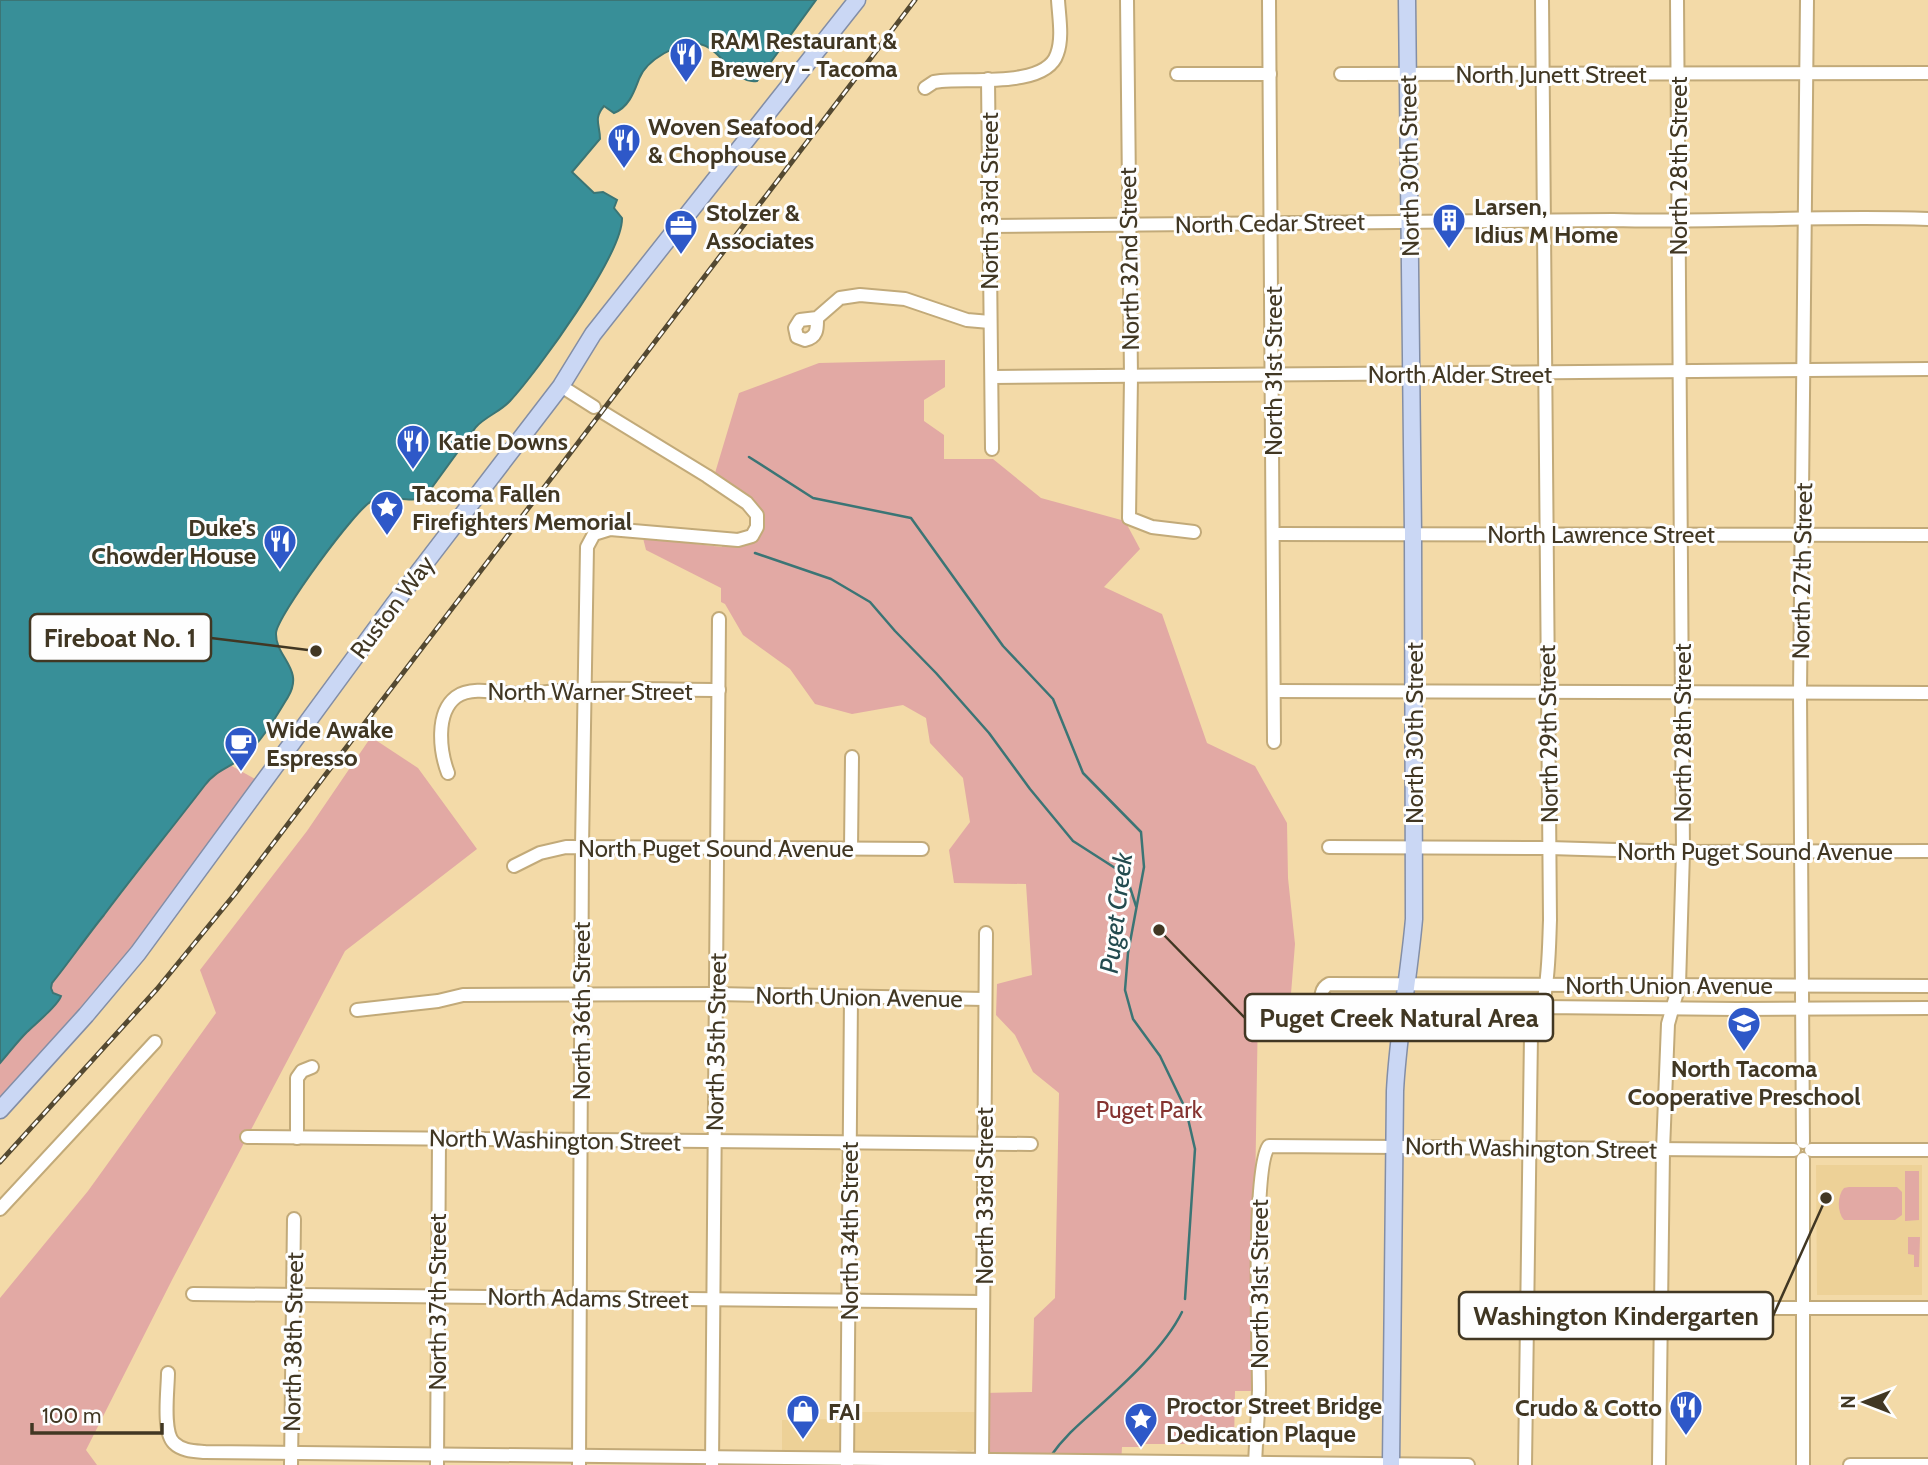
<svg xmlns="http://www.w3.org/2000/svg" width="1928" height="1465" viewBox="0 0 1928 1465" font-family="Cabin,sans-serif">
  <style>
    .built { fill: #edd197 }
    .green { fill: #e2a9a4 }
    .water { fill: #388f98; stroke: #3b7575; stroke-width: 2 }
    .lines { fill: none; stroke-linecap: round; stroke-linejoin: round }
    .stream { stroke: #3b7575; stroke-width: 2.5 }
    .minor-casing { stroke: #c2aa79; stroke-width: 16 }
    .major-casing { stroke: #838ea6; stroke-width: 19 }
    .minor { stroke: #fff; stroke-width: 12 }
    .major { stroke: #cad7f4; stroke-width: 16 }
    .rail-casing { stroke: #544931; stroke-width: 5 }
    .rail { stroke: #fefefe; stroke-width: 2.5; stroke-dasharray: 8; stroke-linecap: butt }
    .labels { text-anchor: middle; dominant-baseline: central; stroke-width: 6; stroke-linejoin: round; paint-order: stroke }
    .poi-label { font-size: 24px; font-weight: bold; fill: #413723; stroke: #fefefe; text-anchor: start }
    .street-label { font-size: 24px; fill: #413723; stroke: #fefefe }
    .park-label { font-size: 24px; fill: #853330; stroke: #fefefe }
    .water-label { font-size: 26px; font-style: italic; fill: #234b4f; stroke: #fefefe }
    .leader { fill: none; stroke: #413723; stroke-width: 2.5 }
    .callout-dot { fill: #413723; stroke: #fefefe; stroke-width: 2.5 }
    .callout { fill: #fefefe; stroke: #413723; stroke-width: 2.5 }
    .callout-label { font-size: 26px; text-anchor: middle; font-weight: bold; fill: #413723 }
  </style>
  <rect width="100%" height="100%" fill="#f3daa8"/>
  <g class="built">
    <polygon points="1816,1165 1922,1165 1922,1295 1817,1295"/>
    <polygon points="840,1412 976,1412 976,1448 967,1454 955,1450 782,1451 782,1420 839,1419"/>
  </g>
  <g class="green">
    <polygon points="945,360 945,387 924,400 924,421 944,435 944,459 993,459 1041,498 1125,521 1140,549 1104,587 1162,614 1207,743 1255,766 1287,823 1288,878 1295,944 1290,1006 1258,1006 1252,1391 1235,1391 1234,1444 1142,1444 1141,1447 1122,1447 1121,1465 982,1465 983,1393 1032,1392 1034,1318 1055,1298 1059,1093 1033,1072 1015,1035 996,1015 997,984 1032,975 1026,884 954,883 949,850 970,822 963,778 930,743 926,718 903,705 852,714 815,704 790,669 743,635 725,604 721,602 721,588 646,550 643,538 722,547 722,544 756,537 749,500 750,497 715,473 739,393 819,363"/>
    <polygon points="371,737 418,768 477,849 345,951 172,1280 86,1450 97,1465 0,1465 0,1298 88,1191 216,1013 200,970 307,831"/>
    <polygon points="230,765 255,779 129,954 82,1009 0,1099 0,1063 24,1035 48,1014 53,993 51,988 52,983 207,783 222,769"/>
    <polygon points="1905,1171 1919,1171 1919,1220 1905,1221"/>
    <path d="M1849 1187H1897L1902 1192V1215L1895 1220H1844C1837 1212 1837 1196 1844 1188Z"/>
    <polygon points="1908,1237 1920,1237 1919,1267 1914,1267 1914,1255 1908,1254"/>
  </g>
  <path class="water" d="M0 0H816L757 81C734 85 721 47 699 44 679 41 646 60 639 79 634 92 629 107 614 113L604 106C593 119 600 124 600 139L572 172 594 193 603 192 617 200 614 208 622 218C623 254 537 372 510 401 500 412 486 416 476 427L425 497C408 504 389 493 372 501 357 507 277 616 276 633 275 657 305 669 288 697 276 717 261 743 243 757 231 767 215 771 205 785 172 828 137 871 104 915 86 937 70 961 52 983L51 988 53 993 61 996C58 1006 36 1023 27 1032 17 1042 9 1053 0 1063Z"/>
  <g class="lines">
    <g class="stream">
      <polyline points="749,457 813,498 911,518 1003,646 1053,699 1083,773 1141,832 1144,867 1128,953 1125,990 1133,1019 1160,1056 1186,1110 1195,1149 1185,1299"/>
      <polyline points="755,553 831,579 870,602 895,631 936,673 989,733 1030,789 1073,841 1126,875 1136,906"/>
      <path d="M1050 1457C1063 1438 1078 1425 1095 1410 1124 1384 1165 1347 1182 1312"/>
    </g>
    <defs>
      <g id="minor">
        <polyline points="1127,0 1131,377 1129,518 1152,527 1194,532"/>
        <polyline points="1269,0 1274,742"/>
        <polyline points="1177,74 1270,74"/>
        <polyline points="1341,74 1928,73"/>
        <polyline points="988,79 992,449"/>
        <path d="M925 88 934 82 941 81C970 78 1046 88 1057 54 1063 38 1059 17 1058 0"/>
        <path d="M990 226 1613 220C1718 223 1823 215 1928 219"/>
        <path d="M817 318C817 328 818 337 805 340L797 337 795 328 800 320 817 318 840 298 860 295 905 299 967 320 990 322"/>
        <polyline points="992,377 1928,369"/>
        <polyline points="561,386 594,407"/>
        <polyline points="1274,534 1928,535"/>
        <polyline points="1275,691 1928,693"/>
        <path d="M448 773C440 752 435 713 456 697 472 685 502 694 520 694 542 693 563 690 585 689 629 688 674 690 719 690"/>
        <polyline points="1329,847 1549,848 1683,852 1928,851"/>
        <polyline points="851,849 852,757"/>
        <polyline points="514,866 540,853 566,847 922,849"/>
        <path d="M1928 986 1329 984C1321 988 1320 997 1323 1005L1334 1012 1542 1007 1737 1009 1928 1008"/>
        <polyline points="357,1010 438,1001 463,995 716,994 985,999"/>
        <polyline points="247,1137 1031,1144"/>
        <polyline points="297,1138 297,1078 302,1071 312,1067"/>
        <polyline points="1803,1142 1800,693 1807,0"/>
        <polyline points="1811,1150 1928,1150"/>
        <polyline points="1803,1159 1803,1465"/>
        <polyline points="0,1209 155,1042"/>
        <polyline points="193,1294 983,1302"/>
        <polyline points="1728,1308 1928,1308"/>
        <path d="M168 1373C168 1389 162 1432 174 1443 182 1451 194 1451 205 1452L1468 1465"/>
        <polyline points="982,1460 986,933"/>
        <polyline points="291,1465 294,1219"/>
        <polyline points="437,1465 439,1139"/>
        <polyline points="579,1465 582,847 587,547 594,534 610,529 738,540 752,536 757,527 757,515 747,503 707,476 604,413"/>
        <polyline points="712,1465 719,619"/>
        <polyline points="847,1465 851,997"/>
        <path d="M1255 1465C1256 1440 1258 1415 1259 1390 1259 1352 1252 1166 1269 1146L1794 1150"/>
        <path d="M1525 1465 1531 1035C1532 1021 1541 1012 1544 998 1549 973 1549 946 1550 920L1542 0"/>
        <polyline points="1659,1465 1663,1150 1668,1024 1679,985 1683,852 1677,0"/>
        <polyline points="1850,1465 1928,1465"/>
      </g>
      <g id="major">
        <polyline points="0,1110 86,1015 138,953 394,604 561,386 593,334 857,0"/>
        <path d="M1391 1465 1395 1091C1398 1033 1409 976 1414 919L1413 534 1407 0"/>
      </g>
    </defs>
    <use href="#minor" class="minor-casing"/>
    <use href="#major" class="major-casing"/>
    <use href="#minor" class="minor"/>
    <use href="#major" class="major"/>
    <defs>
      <polyline id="rail" points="0,1162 157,989 234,895 915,0"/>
    </defs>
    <use href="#rail" class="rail-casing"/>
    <use href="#rail" class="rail"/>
  </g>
  <defs>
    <symbol id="restaurant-pin" viewBox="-11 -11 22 30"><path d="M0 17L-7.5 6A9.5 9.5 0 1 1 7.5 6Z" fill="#2e58c8" stroke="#fefefe"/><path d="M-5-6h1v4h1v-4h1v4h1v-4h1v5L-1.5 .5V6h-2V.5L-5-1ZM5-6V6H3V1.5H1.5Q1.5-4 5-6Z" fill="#fff"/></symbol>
    <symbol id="building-pin" viewBox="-11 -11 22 30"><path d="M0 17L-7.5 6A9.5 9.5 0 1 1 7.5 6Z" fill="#2e58c8" stroke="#fefefe"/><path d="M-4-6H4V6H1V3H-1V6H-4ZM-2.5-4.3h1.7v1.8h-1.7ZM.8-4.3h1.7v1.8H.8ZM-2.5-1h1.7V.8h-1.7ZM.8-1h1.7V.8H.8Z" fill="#fff"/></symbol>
    <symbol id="office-pin" viewBox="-11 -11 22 30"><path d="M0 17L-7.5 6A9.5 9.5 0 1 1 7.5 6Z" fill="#2e58c8" stroke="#fefefe"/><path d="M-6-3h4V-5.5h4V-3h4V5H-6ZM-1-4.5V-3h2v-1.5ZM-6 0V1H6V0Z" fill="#fff"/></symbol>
    <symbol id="sight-pin" viewBox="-11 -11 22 30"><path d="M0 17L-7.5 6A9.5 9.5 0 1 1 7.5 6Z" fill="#2e58c8" stroke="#fefefe"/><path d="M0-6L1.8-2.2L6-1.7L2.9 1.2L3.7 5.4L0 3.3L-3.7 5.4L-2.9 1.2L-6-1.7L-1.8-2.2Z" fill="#fff"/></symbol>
    <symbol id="cafe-pin" viewBox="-11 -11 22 30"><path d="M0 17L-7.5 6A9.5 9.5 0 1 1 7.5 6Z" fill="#2e58c8" stroke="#fefefe"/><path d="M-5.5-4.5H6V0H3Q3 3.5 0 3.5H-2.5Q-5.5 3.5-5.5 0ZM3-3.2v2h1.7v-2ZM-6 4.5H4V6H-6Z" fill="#fff"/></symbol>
    <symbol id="school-pin" viewBox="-11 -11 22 30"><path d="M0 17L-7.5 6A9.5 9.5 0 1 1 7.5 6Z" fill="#2e58c8" stroke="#fefefe"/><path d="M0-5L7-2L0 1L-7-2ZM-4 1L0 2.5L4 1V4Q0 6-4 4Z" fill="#fff"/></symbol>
    <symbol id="shop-pin" viewBox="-11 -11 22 30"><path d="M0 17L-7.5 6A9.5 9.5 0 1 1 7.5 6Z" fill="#2e58c8" stroke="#fefefe"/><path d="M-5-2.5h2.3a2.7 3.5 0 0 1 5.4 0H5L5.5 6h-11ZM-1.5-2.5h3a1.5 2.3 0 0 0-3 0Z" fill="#fff"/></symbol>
  </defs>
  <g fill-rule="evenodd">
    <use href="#restaurant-pin" x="667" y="35" width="38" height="52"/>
    <use href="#restaurant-pin" x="605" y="121" width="38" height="52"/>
    <use href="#building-pin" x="1430" y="201" width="38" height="52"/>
    <use href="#office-pin" x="662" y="207" width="38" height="52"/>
    <use href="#restaurant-pin" x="394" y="422" width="38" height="52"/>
    <use href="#sight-pin" x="368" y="488" width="38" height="52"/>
    <use href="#restaurant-pin" x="261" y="522" width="38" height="52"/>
    <use href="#cafe-pin" x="222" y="724" width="38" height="52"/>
    <use href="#school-pin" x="1725" y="1004" width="38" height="52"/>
    <use href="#restaurant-pin" x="1667" y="1388" width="38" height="52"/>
    <use href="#shop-pin" x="784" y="1392" width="38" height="52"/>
    <use href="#sight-pin" x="1122" y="1400" width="38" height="52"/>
  </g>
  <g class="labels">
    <g class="poi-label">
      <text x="710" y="40">RAM Restaurant &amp;<tspan x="710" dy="28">Brewery - Tacoma</tspan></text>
      <text x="648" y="126">Woven Seafood<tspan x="648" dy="28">&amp; Chophouse</tspan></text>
      <text x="1474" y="206">Larsen,<tspan x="1474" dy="28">Idius M Home</tspan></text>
      <text x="706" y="212">Stolzer &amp;<tspan x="706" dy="28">Associates</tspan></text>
      <text x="438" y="441">Katie Downs</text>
      <text x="412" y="493">Tacoma Fallen<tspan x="412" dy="28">Firefighters Memorial</tspan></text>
      <text x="256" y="527" text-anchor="end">Duke's<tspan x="256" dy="28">Chowder House</tspan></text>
      <text x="266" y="729">Wide Awake<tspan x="266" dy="28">Espresso</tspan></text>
      <text x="1744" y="1068" text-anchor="middle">North Tacoma<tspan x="1744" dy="28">Cooperative Preschool</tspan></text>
      <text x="1166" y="1405">Proctor Street Bridge<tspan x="1166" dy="28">Dedication Plaque</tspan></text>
      <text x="1662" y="1407" text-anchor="end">Crudo &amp; Cotto</text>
      <text x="828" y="1411">FAI</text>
    </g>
    <g class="street-label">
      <text x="1551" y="74">North Junett Street</text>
      <text transform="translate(1409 166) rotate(-91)">North 30th Street</text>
      <text transform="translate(1678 166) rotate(-90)">North 28th Street</text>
      <text transform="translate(989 201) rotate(-90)">North 33rd Street</text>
      <text transform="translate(1270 223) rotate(-1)">North Cedar Street</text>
      <text transform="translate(1129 259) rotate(-91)">North 32nd Street</text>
      <text transform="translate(1273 371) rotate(-90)">North 31st Street</text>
      <text x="1460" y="374">North Alder Street</text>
      <text x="1601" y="534">North Lawrence Street</text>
      <text transform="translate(1802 571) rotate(-89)">North 27th Street</text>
      <text transform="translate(392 607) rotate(-53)">Ruston Way</text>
      <text x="590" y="691">North Warner Street</text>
      <text transform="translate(1414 733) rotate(-90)">North 30th Street</text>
      <text transform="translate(1682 733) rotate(-90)">North 28th Street</text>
      <text transform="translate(1548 734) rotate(-91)">North 29th Street</text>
      <text x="716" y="848">North Puget Sound Avenue</text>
      <text x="1755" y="851">North Puget Sound Avenue</text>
      <text x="1669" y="985">North Union Avenue</text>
      <text transform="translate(859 997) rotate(1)">North Union Avenue</text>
      <text transform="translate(581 1011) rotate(-90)">North 36th Street</text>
      <text transform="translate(716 1042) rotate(-89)">North 35th Street</text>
      <text transform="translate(555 1140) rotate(1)">North Washington Street</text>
      <text transform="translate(1531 1148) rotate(1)">North Washington Street</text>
      <text transform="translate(984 1196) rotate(-90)">North 33rd Street</text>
      <text transform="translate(849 1231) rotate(-90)">North 34th Street</text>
      <text transform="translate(1259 1284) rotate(-90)">North 31st Street</text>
      <text transform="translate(588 1298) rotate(1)">North Adams Street</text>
      <text transform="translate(437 1302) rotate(-90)">North 37th Street</text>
      <text transform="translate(293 1342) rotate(-89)">North 38th Street</text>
    </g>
    <g class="park-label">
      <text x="1149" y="1109">Puget Park</text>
    </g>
    <g class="water-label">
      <text transform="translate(1116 913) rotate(-83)">Puget Creek</text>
    </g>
  </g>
  <path class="leader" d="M316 651L211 638M1159 930L1245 1018M1826 1198L1773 1316"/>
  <g class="callout-dot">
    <circle cx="316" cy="651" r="7"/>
    <circle cx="1159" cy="930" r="7"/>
    <circle cx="1826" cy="1198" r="7"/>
  </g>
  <g class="callout">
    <rect x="30" y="614" width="181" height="47" rx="7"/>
    <rect x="1245" y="994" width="308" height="47" rx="7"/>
    <rect x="1459" y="1292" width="314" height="47" rx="7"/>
  </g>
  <g class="callout-label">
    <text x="120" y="647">Fireboat No. 1</text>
    <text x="1399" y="1027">Puget Creek Natural Area</text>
    <text x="1616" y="1325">Washington Kindergarten</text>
  </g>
  <g transform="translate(1865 1402) rotate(270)" stroke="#fefefe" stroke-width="5" paint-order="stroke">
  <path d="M0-5L12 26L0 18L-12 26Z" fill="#413723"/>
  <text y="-10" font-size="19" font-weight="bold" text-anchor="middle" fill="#413723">N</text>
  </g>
  <path d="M32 1423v10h130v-10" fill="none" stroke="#413723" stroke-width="3.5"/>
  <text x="42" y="1423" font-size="21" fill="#413723" stroke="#fefefe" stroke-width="5" paint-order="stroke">100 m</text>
</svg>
